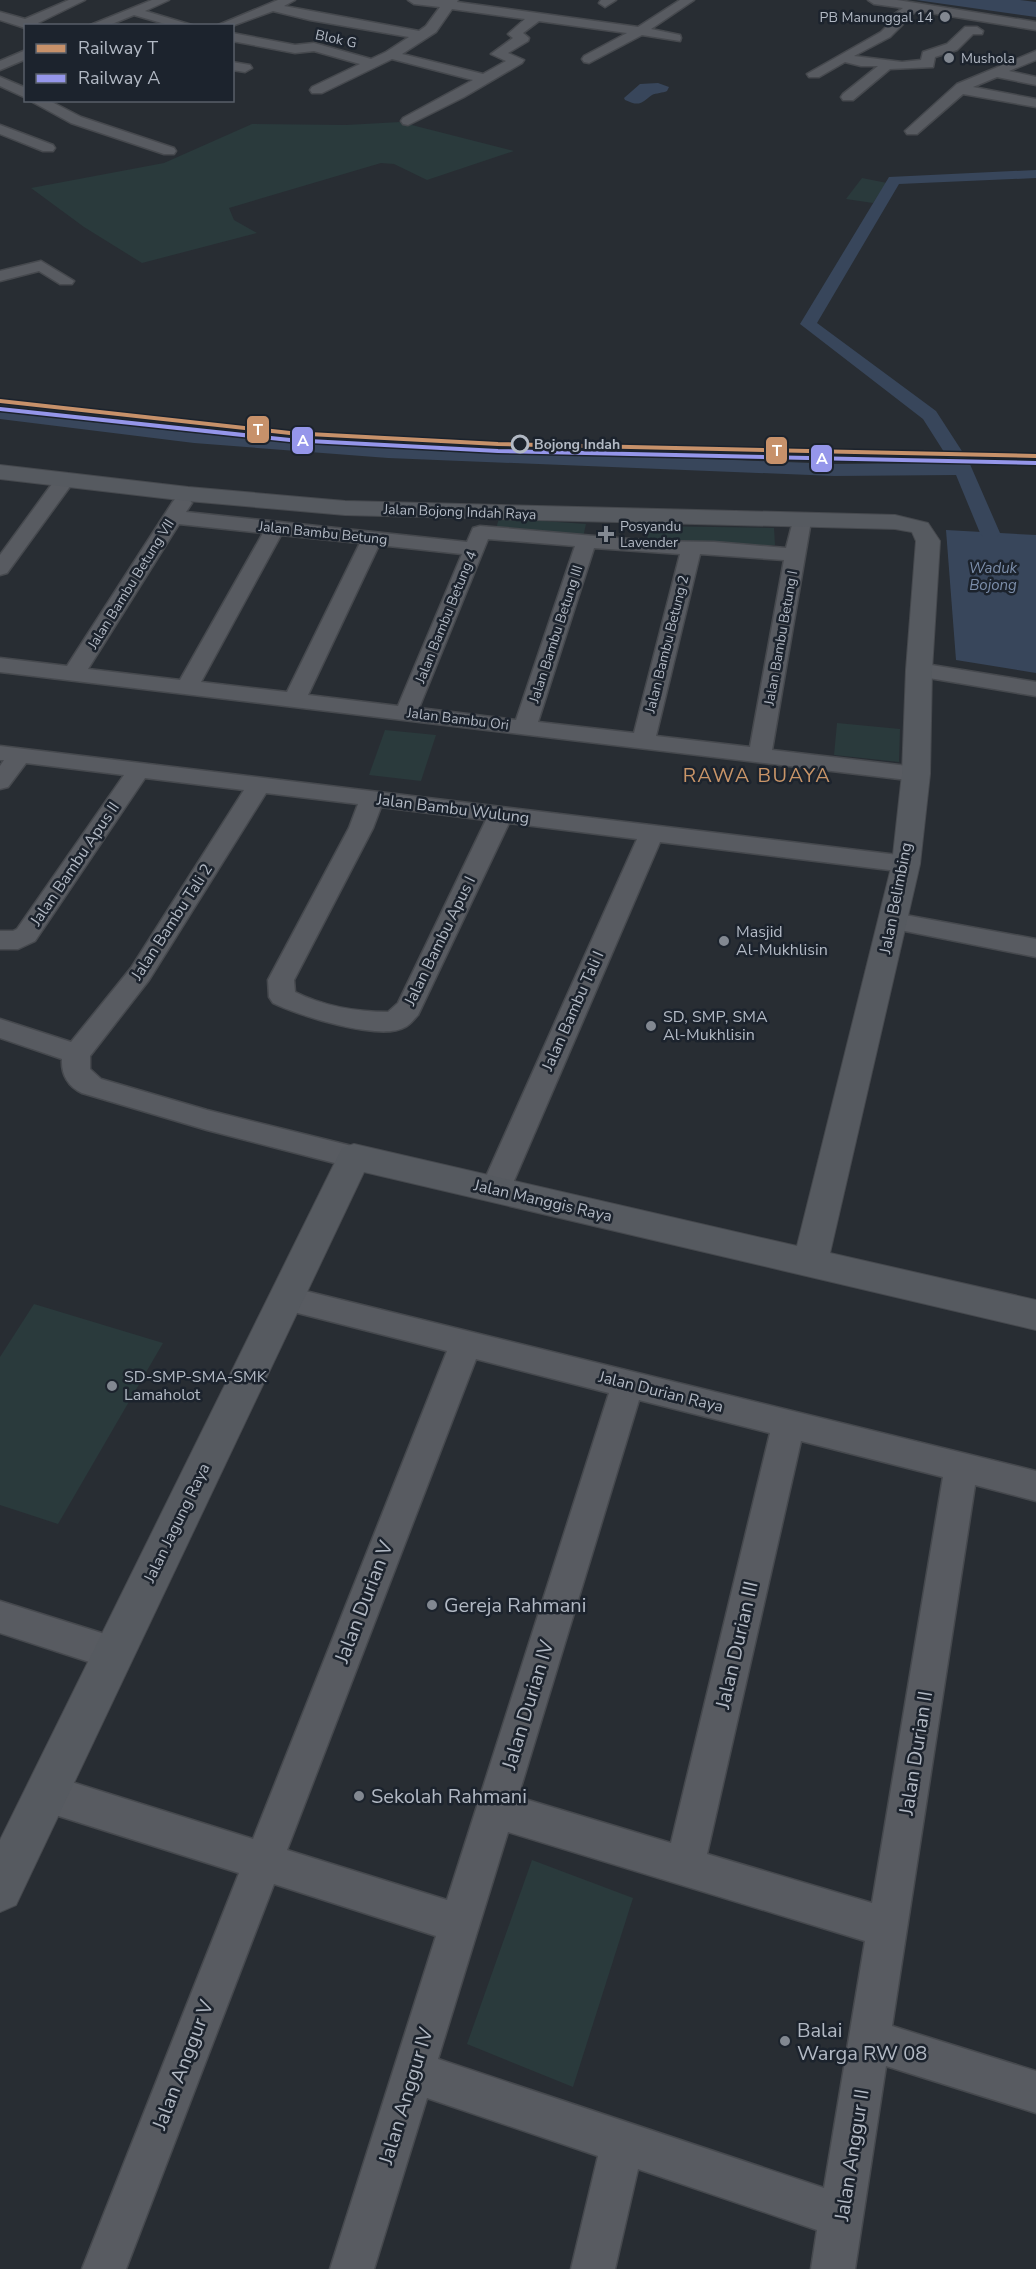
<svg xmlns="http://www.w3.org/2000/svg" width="1036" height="2269" viewBox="0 0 1036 2269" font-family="'Nunito Sans',sans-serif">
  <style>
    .green { fill: #2a3a3c }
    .water { fill: #38465b }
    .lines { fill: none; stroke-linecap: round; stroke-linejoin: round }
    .canal { fill: #38465b; fill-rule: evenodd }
    .street-casing { stroke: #46494e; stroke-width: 3 }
    .secondary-casing { stroke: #46494e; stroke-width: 2 }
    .street { fill: #585b61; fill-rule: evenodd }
    .secondary { fill: #565a60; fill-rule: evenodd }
    .rail-1-casing { stroke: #1c232d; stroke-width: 7 }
    .rail-2-casing { stroke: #1c232d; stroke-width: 7 }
    .rail-1 { stroke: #c7916a; stroke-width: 4 }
    .rail-2 { stroke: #9596ea; stroke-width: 4 }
    .poi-dot { fill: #828891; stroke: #1c232d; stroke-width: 2 }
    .stop-dot { fill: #1c232d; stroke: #b2b9c4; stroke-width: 3 }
    .labels { text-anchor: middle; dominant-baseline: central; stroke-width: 5; stroke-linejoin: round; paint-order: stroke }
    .far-poi-label { font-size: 14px; fill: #b2b9c4; stroke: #1c232d; text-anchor: start }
    .far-street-label { font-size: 14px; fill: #b2b9c4; stroke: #1c232d }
    .far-stop-label { font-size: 14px; font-weight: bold; fill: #b2b9c4; stroke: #1c232d; text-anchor: start }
    .far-water-label { font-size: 15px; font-style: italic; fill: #7c8eaa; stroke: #1c232d }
    .street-label { font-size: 16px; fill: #b2b9c4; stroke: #1c232d }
    .poi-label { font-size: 16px; fill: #b2b9c4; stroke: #1c232d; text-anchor: start }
    .quarter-label { font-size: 20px; letter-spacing: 1.5px; fill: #c99568; stroke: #1c232d }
    .near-street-label { font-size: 20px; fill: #b2b9c4; stroke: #1c232d }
    .near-poi-label { font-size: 20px; fill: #b2b9c4; stroke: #1c232d; text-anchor: start }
    .line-badge { stroke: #1c232d; stroke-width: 2 }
    .badge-label { font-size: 16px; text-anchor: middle; font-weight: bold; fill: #fff }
  </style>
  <rect width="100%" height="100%" fill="#282d33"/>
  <g class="green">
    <polygon points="400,122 514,151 427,180 394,164 381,163 229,208 234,220 257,233 142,263 84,227 31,188 164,163 252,124 346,125"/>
    <polygon points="862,178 887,183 873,203 846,199"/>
    <polygon points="499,518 586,524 582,542 494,536"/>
    <polygon points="648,526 774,528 775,545 647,545"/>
    <polygon points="837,723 900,729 899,762 834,755"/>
    <polygon points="385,730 436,735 421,781 369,775"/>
    <polygon points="34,1304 163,1343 58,1524 0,1505 0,1357"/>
    <polygon points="532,1860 633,1898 573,2087 467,2044"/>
  </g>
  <g class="water">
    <polygon points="916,0 1020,0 1036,2 1036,17"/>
    <path d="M658 83 669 87 667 91C663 93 656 93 652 95 641 103 640 107 625 100L624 98 640 84Z"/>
    <polygon points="946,530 1036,535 1036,673 956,660"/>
  </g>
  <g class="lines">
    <polygon class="canal" points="1036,170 1036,178 899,184 817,323 936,411 969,462 1000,533 997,537 983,537 980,533 956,475 834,476 388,458 194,443 0,419 0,409 194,431 388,446 834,464 951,463 923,419 800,324 889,177"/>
    <defs>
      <g id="street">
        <polygon points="69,0 85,0 38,23 41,26 26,26 25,28 0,20 0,12 25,19"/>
        <polygon points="152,0 169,0 145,11 195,26 172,26 134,15 107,26 88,26"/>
        <path d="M278 0H295L284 6 419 31 426 26 440 7 414 4 408 0H458L457 2 638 27 680 0H694L651 29 680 35 681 38 680 41 642 35 589 63 584 62 582 59 584 56 627 33 539 21 523 33 529 38 528 41 508 53 524 60 522 63 464 97 408 125 403 124 401 121 403 118 473 80 392 59 322 93H312L310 90 312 87 360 64 314 51 295 53 232 41V33L295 45 314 43 371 59 386 52 409 37 310 20 273 11 232 26H216ZM452 9 525 19 508 34 513 38 491 54 506 61 483 74 402 54 436 32Z"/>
        <polygon points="601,0 616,0 605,7 599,3"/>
        <polygon points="868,0 897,0 1036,22 1036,30 918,11 900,20 903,24 890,37 854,56 902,62 921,60 923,52 947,44 965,27 977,27 983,31 982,34 973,34 957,50 935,57 933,67 890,69 853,100 843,100 841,97 843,94 878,66 861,66 845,62 819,77 809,77 807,74 881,32 889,24 886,20 903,8 874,4"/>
        <polygon points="26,50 26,59 0,70 0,61"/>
        <polygon points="1036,51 1036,60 1009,71 1036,77 1036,85 997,77 973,87 1036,99 1036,107 963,94 917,134 907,134 905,131 957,84"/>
        <polygon points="232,62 250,65 252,68 245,72 232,70"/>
        <polygon points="0,77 26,88 26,98 0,86"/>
        <polygon points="29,100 48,100 81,117 174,148 176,151 174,154 164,154 71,123"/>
        <polygon points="0,125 53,145 55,148 53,151 43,151 0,134"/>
        <polygon points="41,261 74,281 72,284 60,284 39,271 0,281 0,271"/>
        <polygon points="64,475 71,477 74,481 7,573 0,575 0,555 57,477"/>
        <path d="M182 497 189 499 192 503 186 512 467 542 473 528 480 526 652 541 714 542 786 548 794 517H808L811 521 772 750 916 767 924 769 928 774 924 779 916 781 0 672V658L67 666 172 503 175 499ZM179 524 263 533 180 680 88 669ZM281 535 360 543 287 692 201 682ZM488 539 575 546 516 720 419 708ZM379 545 462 554 398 706 308 695ZM594 548 680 554 634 733 538 722ZM700 554 784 560 750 747 656 736Z"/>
        <polygon points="919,663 1036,682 1036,696 911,675 908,670 911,665"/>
        <path d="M0 746 906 856 915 858 918 864 915 870 906 872 660 842 510 1190 505 1198 495 1201 485 1198 480 1190 637 839 509 823 418 1015C414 1019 410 1025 405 1027 381 1042 297 1015 273 1003L269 997 268 980 349 828 358 804 266 793 149 980 90 1056V1069L101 1079 207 1110 364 1149 368 1157 364 1165 354 1168 207 1130 82 1093C68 1087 61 1074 62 1059L0 1038V1019L71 1042 131 968 244 790 145 778 35 941 18 949H0V931H13L17 929 124 775 26 763 8 787 0 789V766L4 760H0ZM381 807 486 820 398 1003 388 1012C357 1012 323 1006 295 992L294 980 373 828Z"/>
        <polygon points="894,913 1036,939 1036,957 885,927 881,921 885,915"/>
        <path d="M285 1286 1036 1471V1501L975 1485 892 2026 1036 2071V2113L886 2066 855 2269H811L817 2230 638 2169 615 2269H571L598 2156 427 2098 374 2269H330L436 1936 274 1884 126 2269H82L239 1873 46 1812 33 1806 27 1793 33 1780 46 1774 253 1839 447 1351 274 1307 270 1298 274 1289ZM476 1359 609 1393 447 1900 287 1850ZM639 1400 770 1433 671 1843 518 1797ZM801 1441 943 1477 872 1903 707 1854ZM508 1832 865 1941 824 2188 438 2059Z"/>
        <polygon points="0,1601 127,1641 132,1653 127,1665 114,1670 0,1633"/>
      </g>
      <polygon id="secondary" points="0,465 188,487 345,501 895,515 928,523 940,541 932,670 930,774 920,864 830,1253 1036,1300 1036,1330 364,1172 16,1905 0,1912 0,1840 342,1148 354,1144 797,1246 892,864 902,774 906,670 916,541 912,532 895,529 345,515 188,501 0,479"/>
    </defs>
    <use href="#street" class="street-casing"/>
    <use href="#secondary" class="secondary-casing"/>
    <use href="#street" class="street"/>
    <use href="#secondary" class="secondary"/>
    <defs>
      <polyline id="rail-1" points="0,401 290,433 498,444 1036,456"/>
      <polyline id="rail-2" points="0,409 290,440 498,451 1036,463"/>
    </defs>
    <use href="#rail-1" class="rail-1-casing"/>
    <use href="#rail-2" class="rail-2-casing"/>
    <use href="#rail-1" class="rail-1"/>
    <use href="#rail-2" class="rail-2"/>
  </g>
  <g class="poi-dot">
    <circle cx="945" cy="17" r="6"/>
    <circle cx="949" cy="58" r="6"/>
    <path d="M603 525h6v6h6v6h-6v6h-6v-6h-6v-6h6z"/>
    <circle cx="724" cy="941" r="6"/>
    <circle cx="651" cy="1026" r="6"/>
    <circle cx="112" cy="1386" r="6"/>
    <circle cx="432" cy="1605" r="6"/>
    <circle cx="359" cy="1796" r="6"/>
    <circle cx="785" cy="2041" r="6"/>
  </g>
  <circle class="stop-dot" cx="520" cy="444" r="8"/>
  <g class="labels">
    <g class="far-poi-label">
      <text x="933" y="17" text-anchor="end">PB Manunggal 14</text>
      <text x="961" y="58">Mushola</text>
      <text x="620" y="526">Posyandu<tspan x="620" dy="16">Lavender</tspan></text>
    </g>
    <g class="far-street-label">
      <text transform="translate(336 39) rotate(12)">Blok G</text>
      <text transform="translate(460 512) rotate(2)">Jalan Bojong Indah Raya</text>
      <text transform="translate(323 533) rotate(6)">Jalan Bambu Betung</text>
      <text transform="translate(131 584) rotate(-58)">Jalan Bambu Betung VII</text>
      <text transform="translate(446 617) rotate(-68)">Jalan Bambu Betung 4</text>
      <text transform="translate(556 634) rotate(-72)">Jalan Bambu Betung III</text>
      <text transform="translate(781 638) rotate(-80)">Jalan Bambu Betung I</text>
      <text transform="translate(667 644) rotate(-76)">Jalan Bambu Betung 2</text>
      <text transform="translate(458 719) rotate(7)">Jalan Bambu Ori</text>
    </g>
    <g class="far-stop-label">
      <text x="534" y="444">Bojong Indah</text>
    </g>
    <g class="far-water-label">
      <text x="993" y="568">Waduk<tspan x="993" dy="17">Bojong</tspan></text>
    </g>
    <g class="street-label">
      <text transform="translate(453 809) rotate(7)">Jalan Bambu Wulung</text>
      <text transform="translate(75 864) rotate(-56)">Jalan Bambu Apus II</text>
      <text transform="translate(896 898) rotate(-79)">Jalan Belimbing</text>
      <text transform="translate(172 922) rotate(-57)">Jalan Bambu Tali 2</text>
      <text transform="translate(440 941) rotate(-64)">Jalan Bambu Apus I</text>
      <text transform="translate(573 1011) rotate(-66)">Jalan Bambu Tali I</text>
      <text transform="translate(543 1201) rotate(13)">Jalan Manggis Raya</text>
      <text transform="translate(661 1392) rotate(14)">Jalan Durian Raya</text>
      <text transform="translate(177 1523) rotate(-64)">Jalan Jagung Raya</text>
    </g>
    <g class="poi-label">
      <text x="736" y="932">Masjid<tspan x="736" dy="18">Al-Mukhlisin</tspan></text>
      <text x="663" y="1017">SD, SMP, SMA<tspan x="663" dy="18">Al-Mukhlisin</tspan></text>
      <text x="124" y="1377">SD-SMP-SMA-SMK<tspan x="124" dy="18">Lamaholot</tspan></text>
    </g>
    <g class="quarter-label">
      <text x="757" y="775">RAWA BUAYA</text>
    </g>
    <g class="near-street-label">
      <text transform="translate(364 1602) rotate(-69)">Jalan Durian V</text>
      <text transform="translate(737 1645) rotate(-77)">Jalan Durian III</text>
      <text transform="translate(528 1705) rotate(-73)">Jalan Durian IV</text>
      <text transform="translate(916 1753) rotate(-81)">Jalan Durian II</text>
      <text transform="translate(183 2065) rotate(-69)">Jalan Anggur V</text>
      <text transform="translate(406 2096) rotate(-73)">Jalan Anggur IV</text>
      <text transform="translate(852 2155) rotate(-81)">Jalan Anggur II</text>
    </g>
    <g class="near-poi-label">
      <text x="444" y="1605">Gereja Rahmani</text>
      <text x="371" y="1796">Sekolah Rahmani</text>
      <text x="797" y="2030">Balai<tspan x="797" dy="23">Warga RW 08</tspan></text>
    </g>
  </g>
  <g class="line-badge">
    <rect x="246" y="415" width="24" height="29" rx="6" fill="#c7916a"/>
    <rect x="291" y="426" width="23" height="29" rx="6" fill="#9596ea"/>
    <rect x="765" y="436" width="23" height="29" rx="6" fill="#c7916a"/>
    <rect x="810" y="444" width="23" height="29" rx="6" fill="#9596ea"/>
  </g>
  <g class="badge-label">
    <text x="258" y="435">T</text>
    <text x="303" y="446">A</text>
    <text x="777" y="456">T</text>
    <text x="822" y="464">A</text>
  </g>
  <rect x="24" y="24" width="210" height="78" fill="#1c232d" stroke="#585f69" stroke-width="1.5"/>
  <rect x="36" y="44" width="30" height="9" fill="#c7916a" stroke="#585f69" stroke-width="1.5"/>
  <text x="78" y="54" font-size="18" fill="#b2b9c4">Railway T</text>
  <rect x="36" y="74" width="30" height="9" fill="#9596ea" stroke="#585f69" stroke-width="1.5"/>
  <text x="78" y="84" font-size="18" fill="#b2b9c4">Railway A</text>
</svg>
